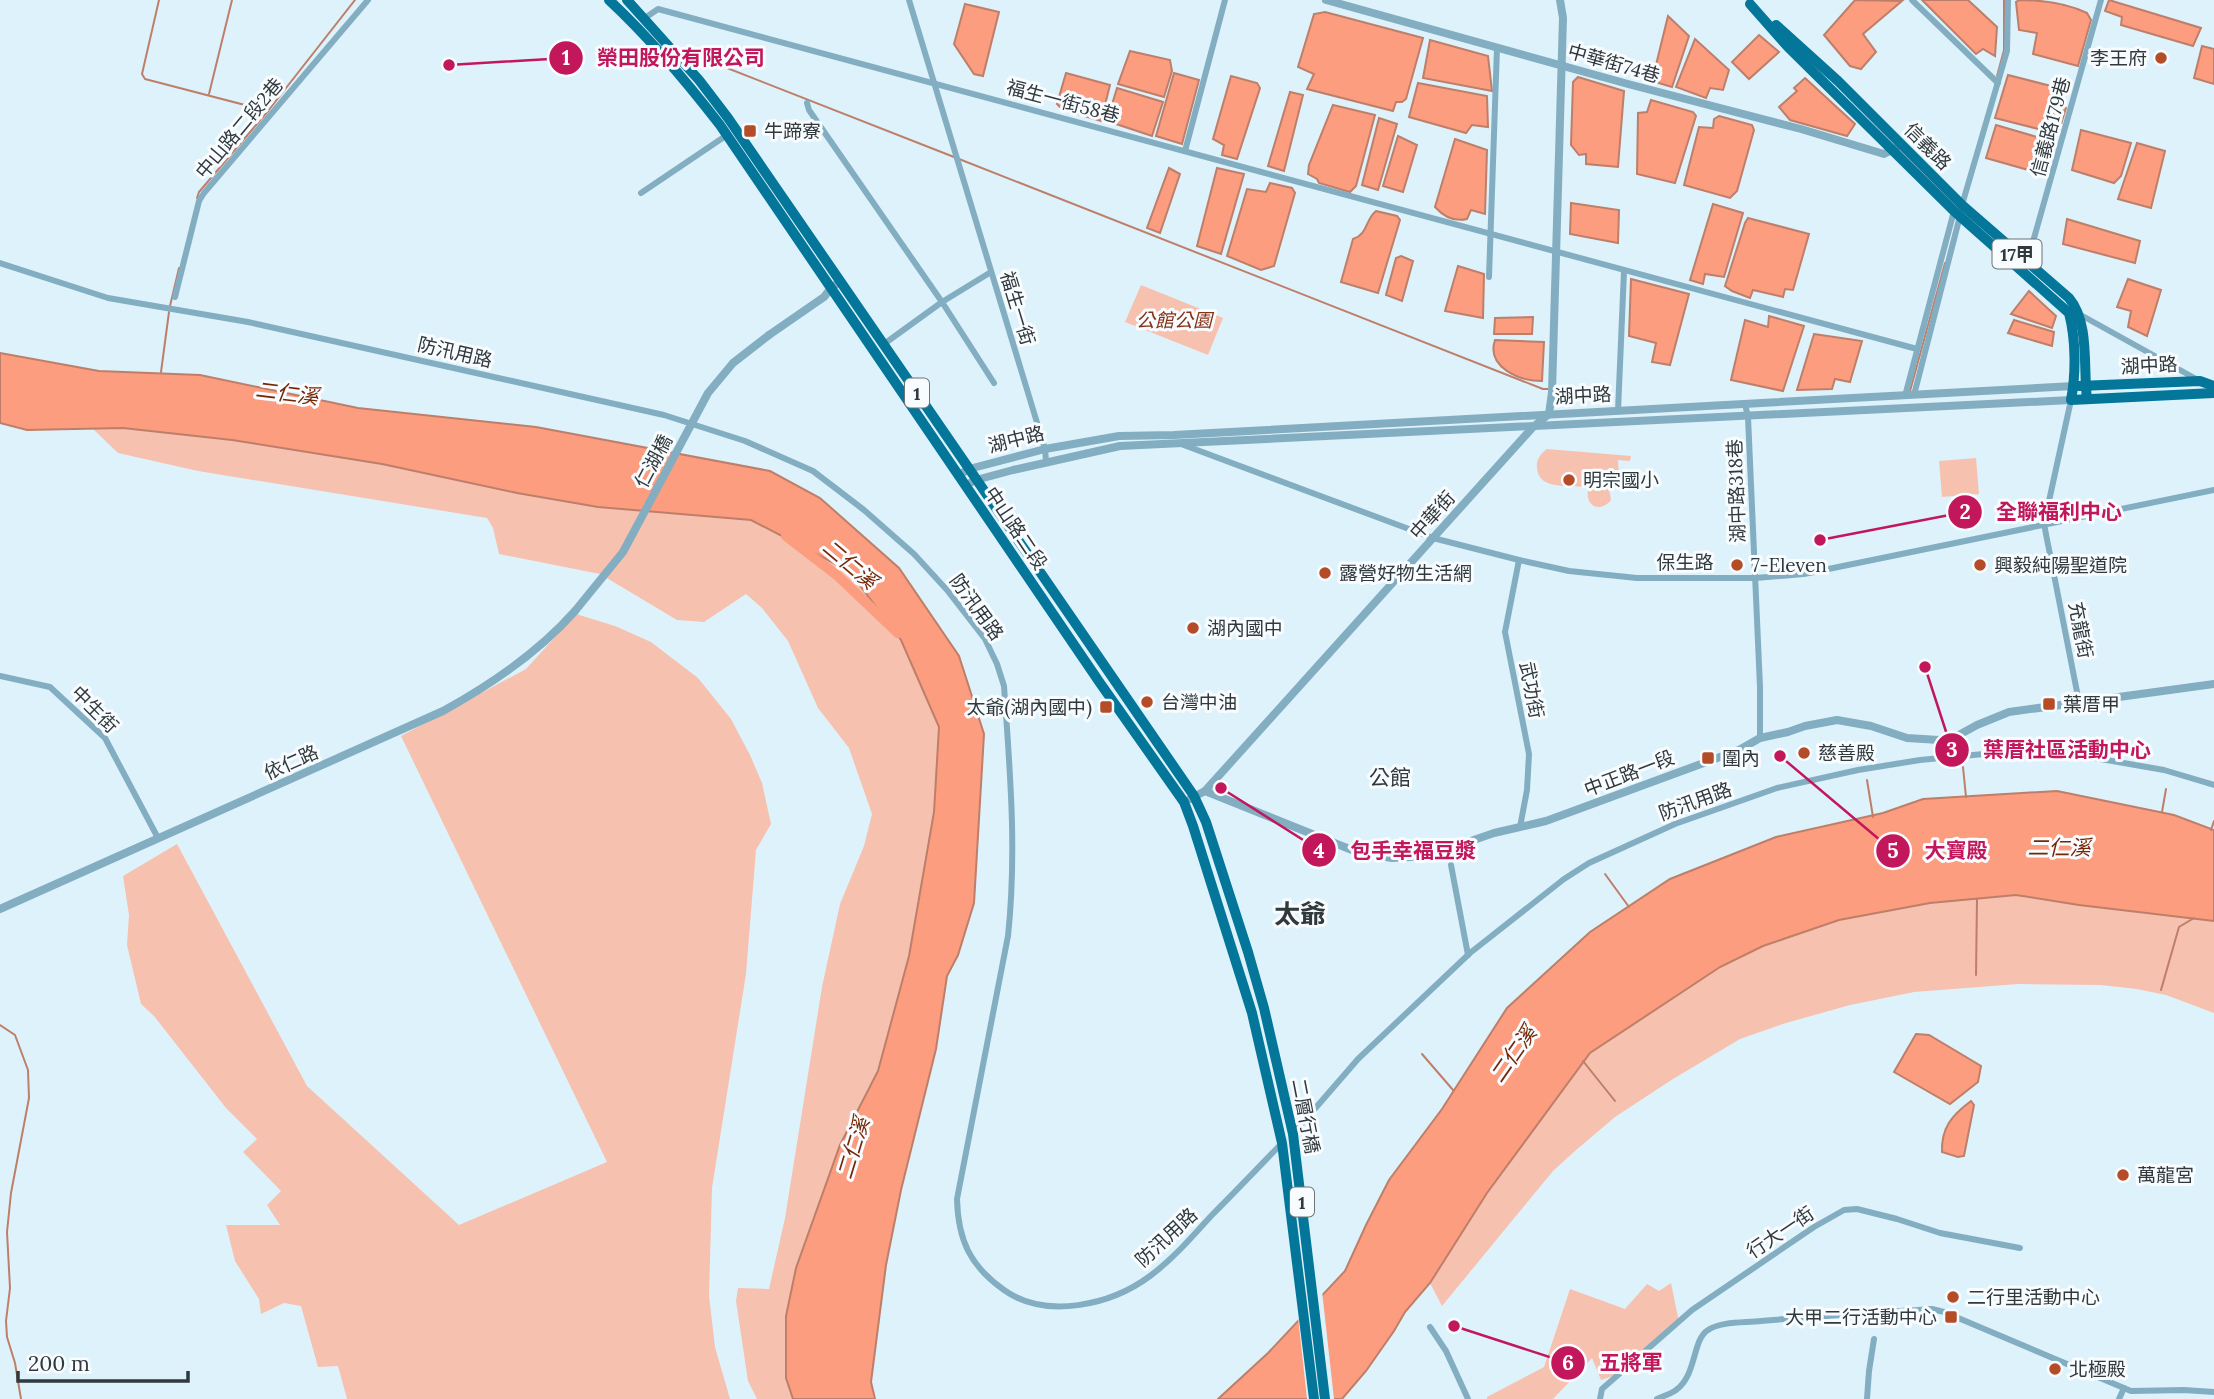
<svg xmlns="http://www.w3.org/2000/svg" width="2214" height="1399" viewBox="0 0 2214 1399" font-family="Lora,'Noto Sans TC',serif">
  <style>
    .green { fill: #f7c1af }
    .water { fill: #fb9d7e; stroke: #be7f6a; stroke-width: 2 }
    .pier { fill: #def2fc }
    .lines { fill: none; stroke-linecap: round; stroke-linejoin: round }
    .stream { stroke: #be7f6a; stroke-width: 2 }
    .river { stroke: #fb9d7e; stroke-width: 10 }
    .minor { stroke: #83aec2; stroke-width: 6 }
    .tertiary { stroke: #83aec2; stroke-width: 8 }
    .primary { stroke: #03769a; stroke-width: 10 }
    .tertiary-bridge { stroke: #83aec2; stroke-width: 8 }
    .poi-dot { fill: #b44c28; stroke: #f8fcfe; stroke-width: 2.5 }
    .labels { text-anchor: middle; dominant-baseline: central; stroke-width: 6; stroke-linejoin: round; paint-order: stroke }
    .shield { fill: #f8fcfe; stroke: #6d7477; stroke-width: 2 }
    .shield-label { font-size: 18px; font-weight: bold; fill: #31393d }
    .poi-label { font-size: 19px; fill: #31393d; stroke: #f8fcfe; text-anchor: start }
    .street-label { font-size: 19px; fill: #31393d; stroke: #f8fcfe }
    .park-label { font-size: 19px; font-style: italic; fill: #843114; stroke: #f8fcfe }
    .water-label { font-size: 21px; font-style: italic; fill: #772605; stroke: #f8fcfe }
    .neighbourhood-label { font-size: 21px; fill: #31393d; stroke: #f8fcfe }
    .district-label { font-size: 26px; font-weight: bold; fill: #31393d; stroke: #f8fcfe }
    .leader { fill: none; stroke: #c2185b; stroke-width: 2.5 }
    .callout-dot { fill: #c2185b; stroke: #f8fcfe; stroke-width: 2.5 }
    .mark-label { font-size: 21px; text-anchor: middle; font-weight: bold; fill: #fff }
    .callout-label { font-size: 21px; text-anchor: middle; font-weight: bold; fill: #c2185b; stroke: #f8fcfe; stroke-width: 6; stroke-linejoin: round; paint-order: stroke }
  </style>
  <rect width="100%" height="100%" fill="#def2fc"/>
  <g class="green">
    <polygon points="1141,285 1223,318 1208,355 1125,322"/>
    <polygon points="92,428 123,428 232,440 382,464 517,493 598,507 751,520 849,571 901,640 939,727 934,812 909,956 878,1071 840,1145 796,1268 786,1316 786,1378 793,1399 757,1399 748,1381 736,1301 738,1288 769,1289 785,1218 822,987 840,904 864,846 872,814 849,748 818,708 788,641 762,608 746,594 704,622 677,620 600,574 499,554 493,528 487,518 198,471 118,453"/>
    <path d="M1547 449 1631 456 1630 461 1618 460 1619 474 1609 488 1611 500C1601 513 1585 507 1588 490L1584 487C1569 485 1538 490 1537 468 1536 460 1540 454 1547 449Z"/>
    <polygon points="1976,458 1979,494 1942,497 1939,461"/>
    <polygon points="576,614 615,626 651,642 698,678 731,719 750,755 762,783 771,824 756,850 746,974 712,1188 709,1296 715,1347 730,1399 347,1399 338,1366 318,1367 301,1306 284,1303 261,1314 259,1299 235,1261 226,1225 280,1225 267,1205 281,1191 243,1152 257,1139 226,1108 154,1016 141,1004 127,945 129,915 123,876 177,844 307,1086 459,1225 607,1162 401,736 526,669"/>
    <polygon points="2016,895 2079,905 2214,921 2214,1013 2166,995 2137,989 2100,985 2018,984 1914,992 1850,1005 1786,1023 1740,1039 1673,1079 1615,1117 1575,1151 1553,1171 1442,1306 1430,1283 1487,1193 1590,1053 1720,967 1763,946 1840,920 1888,910 1930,903"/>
    <polygon points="1671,1283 1679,1322 1619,1374 1601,1380 1592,1358 1553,1399 1487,1399 1487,1397 1544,1367 1570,1289 1625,1309 1647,1284 1659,1291"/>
  </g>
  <g class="water">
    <polygon points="1855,0 1902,1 1863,34 1876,52 1861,69 1850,66 1824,35"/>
    <polygon points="1922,0 1968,0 1997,27 1995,56 1983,49 1976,54"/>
    <path d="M2019 0C2042 0 2066 3 2087 13L2091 20 2078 66 2033 54 2037 33 2019 30 2016 2Z"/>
    <polygon points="2109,0 2201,28 2193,46 2121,25 2122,17 2105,11"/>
    <polygon points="965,4 999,12 983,76 974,74 954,44"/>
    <polygon points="1325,12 1423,38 1406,99 1402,102 1396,102 1393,111 1307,89 1314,74 1298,67 1314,14"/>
    <polygon points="1668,16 1689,36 1672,87 1652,81"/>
    <polygon points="1759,35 1779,52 1749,79 1732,62"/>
    <polygon points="1695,39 1729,70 1723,90 1710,88 1706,98 1676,87"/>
    <polygon points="1430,40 1488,56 1492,91 1423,78"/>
    <polygon points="2202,46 2214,49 2214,84 2194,78"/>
    <polygon points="1130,51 1170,60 1172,71 1164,97 1118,84"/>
    <polygon points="1066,73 1110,85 1101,121 1062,109 1057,104"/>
    <polygon points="1174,73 1199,80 1182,144 1156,136"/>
    <polygon points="2008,75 2055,87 2052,100 2066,108 2058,134 1995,118"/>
    <polygon points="1231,76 1257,83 1260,88 1237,159 1222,155 1224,145 1213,139"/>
    <polygon points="1578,77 1624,91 1618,167 1586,164 1586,154 1579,155 1571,145 1573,82"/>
    <polygon points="1805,78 1855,124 1847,136 1790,120 1779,107 1797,91 1794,88"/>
    <polygon points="1418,83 1487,96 1488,127 1472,125 1466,133 1409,117"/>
    <polygon points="1117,88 1163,102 1152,136 1107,121"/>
    <polygon points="1290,92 1303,95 1284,171 1268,166"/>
    <polygon points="1651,100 1693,112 1696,116 1675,183 1637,174 1638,113 1647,112"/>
    <polygon points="1333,105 1375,115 1356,186 1350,192 1319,183 1317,179 1308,174 1309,165"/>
    <polygon points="1719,116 1752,125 1754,130 1737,191 1730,198 1684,185 1699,127 1713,128 1714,119"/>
    <polygon points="1379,118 1397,124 1378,190 1362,185"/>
    <polygon points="1996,125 2054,142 2046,175 1986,158"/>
    <polygon points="2081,130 2131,143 2121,176 2114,183 2072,170"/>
    <polygon points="1398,136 1417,145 1403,192 1383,186"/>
    <path d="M1455 139 1487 150 1485 214 1471 210 1467 219C1454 222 1444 217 1435 207Z"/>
    <polygon points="2137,143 2165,151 2151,208 2118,199"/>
    <polygon points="1169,168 1180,174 1160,233 1147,228"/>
    <polygon points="1217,168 1244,174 1221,254 1197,246"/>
    <polygon points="1270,183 1292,188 1295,193 1274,266 1261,270 1227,256 1247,189 1266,192"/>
    <polygon points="1571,203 1619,210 1618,243 1570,234"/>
    <polygon points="1713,204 1743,213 1724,277 1705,274 1703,284 1690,280"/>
    <path d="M1376 211 1397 216 1400 220 1378 293 1341 282 1353 239C1368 234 1365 220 1376 211Z"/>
    <polygon points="1748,218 1809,234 1793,290 1785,289 1783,297 1753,290 1750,298 1732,291 1725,286 1745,223"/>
    <polygon points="2067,219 2140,241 2135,263 2063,244"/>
    <polygon points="1401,256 1413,261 1402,301 1386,295 1396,258"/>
    <polygon points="1458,266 1484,274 1483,318 1445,311"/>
    <polygon points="1631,279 1689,294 1670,365 1652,362 1656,343 1629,336"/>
    <polygon points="2128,279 2161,290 2147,336 2128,327 2131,311 2117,307"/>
    <polygon points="2029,291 2056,316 2052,328 2011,314"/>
    <polygon points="1769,316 1804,326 1783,391 1731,380 1745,320 1768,327"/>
    <polygon points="1533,317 1532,334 1494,334 1495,318"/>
    <polygon points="2014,320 2054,332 2052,346 2008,333"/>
    <polygon points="1814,334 1862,341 1850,382 1835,379 1832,389 1797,390"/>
    <path d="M1495 340 1544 342 1542 381C1519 381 1486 367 1495 340Z"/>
    <polygon points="0,353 99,371 200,375 358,408 536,427 770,471 820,498 899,568 959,656 984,734 974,903 958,955 947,976 936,1049 901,1190 886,1265 871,1382 875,1399 793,1399 786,1378 786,1316 796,1268 840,1145 878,1071 909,956 934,812 939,727 901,640 849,571 751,520 598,507 517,493 382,464 232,440 123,428 27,430 0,423"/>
    <polygon points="2057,791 2174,815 2214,830 2214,921 2079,905 2016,895 1930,903 1839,920 1763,946 1720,967 1590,1053 1487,1193 1430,1283 1405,1312 1394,1331 1366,1371 1342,1399 1218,1399 1268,1353 1345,1271 1366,1225 1389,1180 1442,1109 1507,1008 1590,932 1670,879 1776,837 1883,813 1923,799"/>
    <polygon points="1916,1034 1929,1035 1981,1066 1978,1082 1950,1104 1894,1072"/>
    <path d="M1971 1101 1974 1105 1964 1156 1958 1157 1942 1152C1941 1128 1952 1115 1971 1101Z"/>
  </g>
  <polygon class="pier" points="1322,1291 1334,1399 1307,1399 1298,1317"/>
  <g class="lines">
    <g class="stream">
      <polyline points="159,0 142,74 145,79 268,111"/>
      <polyline points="704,59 954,157"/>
      <polyline points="1997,76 2004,50 2004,0"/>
      <polyline points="209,94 232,0"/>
      <polyline points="959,159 1543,389 1550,389"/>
      <polyline points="197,198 199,192 268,111 355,0"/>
      <polyline points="170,306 179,268"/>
      <polyline points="161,372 169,312"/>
      <polyline points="1910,391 1945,263"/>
      <polyline points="1963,767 1966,797"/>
      <polyline points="1867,780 1873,817"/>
      <polyline points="2162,812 2166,789"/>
      <polyline points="2211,830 2214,821"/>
      <polyline points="1605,874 1629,907"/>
      <polyline points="1976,975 1977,899"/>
      <polyline points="2161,990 2179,927 2194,918"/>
      <polyline points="0,1025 15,1035 28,1070 29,1098 11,1193 7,1232 10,1288 6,1321 7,1337 15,1363 21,1399"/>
      <polyline points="1422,1054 1453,1090"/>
      <polyline points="1583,1061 1615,1101"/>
    </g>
    <polyline class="river" points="786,536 838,576 898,633"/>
    <g class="minor">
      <polyline points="909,0 1045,449 1046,461"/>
      <polyline points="1912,0 1998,83"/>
      <polyline points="645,18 658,9 1917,349"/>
      <polyline points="807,103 809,110 942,302 994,383"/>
      <polyline points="1185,151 1225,0"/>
      <polyline points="641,193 727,135"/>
      <polyline points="1962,205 2007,51 2008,0"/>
      <path d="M0 263 108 298 248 322 664 415 745 441 813 471 864 510 914 554 947 590 985 639 997 664 1004 686C1010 771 1017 851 1008 936L957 1199C958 1240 970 1266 1004 1290 1046 1320 1111 1305 1150 1276 1173 1259 1192 1237 1211 1216 1235 1192 1259 1167 1282 1143"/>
      <polyline points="2027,263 2101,0"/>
      <polyline points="1489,277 1497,48"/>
      <polyline points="175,297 199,201 204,193 368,0"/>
      <polyline points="2079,314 2198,380"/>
      <polyline points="884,344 942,302 991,272"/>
      <polyline points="1914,395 1960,216"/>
      <polyline points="1905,396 1954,211"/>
      <polyline points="2071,400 2044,524 2079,702"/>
      <polyline points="1745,404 1748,417 1760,687 1760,738"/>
      <polyline points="1618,411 1624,271"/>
      <polyline points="1181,444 1433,538 1519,560 1569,571 1637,578 1755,578 1804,574 2214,490"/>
      <polyline points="1519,560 1505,632 1529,754 1527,790 1520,827"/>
      <polyline points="0,676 50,687 105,738 158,838"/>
      <polyline points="1451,865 1468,955"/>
      <polyline points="1293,1134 1358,1059 1470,953 1564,879 1589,863 1675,824 1777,788 1858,770 1920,760 2005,752 2089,757 2164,770 2214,785"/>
      <polyline points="1430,1327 1446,1351 1468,1399"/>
      <polyline points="1600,1399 1602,1389 1692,1310 1814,1227 1844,1210 1857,1209 1897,1219 1940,1233 2020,1248"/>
      <path d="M1657 1399C1663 1396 1671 1394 1676 1390 1697 1375 1692 1340 1708 1330 1721 1321 1745 1323 1761 1321 1818 1316 1875 1313 1932 1309L1944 1312 2131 1391 2184 1390 2214 1392"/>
      <polyline points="1867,1399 1869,1371 1874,1339"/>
      <polyline points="2119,1399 2124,1388"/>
    </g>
    <g class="tertiary">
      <polyline points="1326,0 1628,84 1801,129 1884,154 1896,148"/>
      <polyline points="769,335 824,297 831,288 841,281"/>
      <polyline points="959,475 969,469 1045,449 1119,436 1174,435 2074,386"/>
      <polyline points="966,485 976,480 1013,470 1120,446 2071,400"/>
      <polyline points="1205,791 1533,427 1549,414 1552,392 1563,18 1560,0"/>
      <polyline points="1190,799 1205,791 1357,852 1392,858 1411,857 1433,854 1494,833 1546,821 1739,750 1760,738 1788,732 1805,726 1837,720 1871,726 1907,738 1939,740 1957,736 1977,725 2009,712 2214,684"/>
      <path d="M0 909 443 711C492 684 538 653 575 611"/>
    </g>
    <g class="primary">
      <path d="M609 0C650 38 686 81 720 125L1100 683 1184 802 1193 826 1252 1013 1282 1143 1314 1399"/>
      <polyline points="627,0 699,80 728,118 1194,796 1206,822 1248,952 1264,1008 1293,1134 1325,1399"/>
      <path d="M1750 4 1788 47 1954 211 2069 313C2076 340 2076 374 2071 400L2214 393"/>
      <path d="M1776 25 1838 81 1962 205 2069 298C2090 323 2083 368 2087 399"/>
      <polyline points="2079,386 2200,381 2214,386"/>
    </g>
    <polyline class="tertiary-bridge" points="575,611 623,552 708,393 733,363 769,335"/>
  </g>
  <g class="poi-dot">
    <circle cx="2161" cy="58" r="7"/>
    <rect x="743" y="124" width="14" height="14" rx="3.5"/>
    <circle cx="1569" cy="480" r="7"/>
    <circle cx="1737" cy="565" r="7"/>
    <circle cx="1980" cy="565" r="7"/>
    <circle cx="1325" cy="573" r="7"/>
    <circle cx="1193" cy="628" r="7"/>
    <circle cx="1147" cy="702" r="7"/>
    <rect x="2042" y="697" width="14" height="14" rx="3.5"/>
    <rect x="1099" y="700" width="14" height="14" rx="3.5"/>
    <circle cx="1804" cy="753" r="7"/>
    <rect x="1701" y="751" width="14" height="14" rx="3.5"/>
    <circle cx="2123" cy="1175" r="7"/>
    <circle cx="1953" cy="1297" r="7"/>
    <rect x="1944" y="1310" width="14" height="14" rx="3.5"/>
    <circle cx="2055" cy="1369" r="7"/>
  </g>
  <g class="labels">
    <g class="shield">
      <rect x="1992.5" y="239.5" width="49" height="29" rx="5"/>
      <rect x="905" y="378.5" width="24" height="29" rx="5"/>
      <rect x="1290" y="1187.5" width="24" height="29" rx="5"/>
    </g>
    <g class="shield-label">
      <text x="2017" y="254">17甲</text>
      <text x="917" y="393">1</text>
      <text x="1302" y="1202">1</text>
    </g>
    <g class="poi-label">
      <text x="2147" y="58" text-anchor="end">李王府</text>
      <text x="764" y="131">牛蹄寮</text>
      <text x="1583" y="480">明宗國小</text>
      <text x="1751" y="565">7-Eleven</text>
      <text x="1994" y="565">興毅純陽聖道院</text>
      <text x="1339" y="573">露營好物生活網</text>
      <text x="1207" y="628">湖內國中</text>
      <text x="1161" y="702">台灣中油</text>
      <text x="2063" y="704">葉厝甲</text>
      <text x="1092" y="707" text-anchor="end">太爺(湖內國中)</text>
      <text x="1818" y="753">慈善殿</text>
      <text x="1722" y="758">圍內</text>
      <text x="2137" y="1175">萬龍宮</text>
      <text x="1967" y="1297">二行里活動中心</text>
      <text x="1937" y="1317" text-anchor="end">大甲二行活動中心</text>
      <text x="2069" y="1369">北極殿</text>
    </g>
    <g class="street-label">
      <text transform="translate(1614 63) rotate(16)">中華街74巷</text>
      <text transform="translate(1063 101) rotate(15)">福生一街58巷</text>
      <text transform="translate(2050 127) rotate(-75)">信義路179巷</text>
      <text transform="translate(239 128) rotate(-50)">中山路二段2巷</text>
      <text transform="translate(1928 146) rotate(45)">信義路</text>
      <text transform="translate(1018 308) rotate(73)">福生一街</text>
      <text transform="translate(455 352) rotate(13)">防汛用路</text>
      <text transform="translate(2149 365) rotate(-3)">湖中路</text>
      <text transform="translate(1583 395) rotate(-3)">湖中路</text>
      <text transform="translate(1016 439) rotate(-14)">湖中路</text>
      <text transform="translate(653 461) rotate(-62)">仁湖橋</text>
      <text transform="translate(1736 491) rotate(-92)">湖中路318巷</text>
      <text transform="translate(1432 515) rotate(-48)">中華街</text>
      <text transform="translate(1016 528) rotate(56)">中山路二段</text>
      <text x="1685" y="562">保生路</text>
      <text transform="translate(977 607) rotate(54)">防汛用路</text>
      <text transform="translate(2081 630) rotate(79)">充龍街</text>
      <text transform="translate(1532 690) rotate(79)">武功街</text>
      <text transform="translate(95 709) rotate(45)">中生街</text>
      <text transform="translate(291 762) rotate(-24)">依仁路</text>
      <text transform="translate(1629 773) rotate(-21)">中正路一段</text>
      <text transform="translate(1695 801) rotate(-20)">防汛用路</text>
      <text transform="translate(1306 1116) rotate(79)">二層行橋</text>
      <text transform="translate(1780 1232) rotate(-34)">行大一街</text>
      <text transform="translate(1166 1237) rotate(-43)">防汛用路</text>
    </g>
    <g class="park-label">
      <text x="1174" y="320">公館公園</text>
    </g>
    <g class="water-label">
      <text transform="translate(287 393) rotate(7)">二仁溪</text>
      <text transform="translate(850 564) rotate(40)">二仁溪</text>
      <text x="2059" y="847">二仁溪</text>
      <text transform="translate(1513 1054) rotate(-55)">二仁溪</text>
      <text transform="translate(853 1148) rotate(-73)">二仁溪</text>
    </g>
    <g class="neighbourhood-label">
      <text x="1390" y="777">公館</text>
    </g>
    <g class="district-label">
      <text x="1300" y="913">太爺</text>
    </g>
  </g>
  <path class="leader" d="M449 65L566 58M1820 540L1965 512M1925 667L1952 750M1221 788L1319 850M1780 756L1893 851M1454 1326L1568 1363"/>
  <g class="callout-dot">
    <circle cx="449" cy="65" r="7"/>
    <circle cx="1820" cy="540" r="7"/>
    <circle cx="1925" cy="667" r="7"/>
    <circle cx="1221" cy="788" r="7"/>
    <circle cx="1780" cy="756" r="7"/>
    <circle cx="1454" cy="1326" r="7"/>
    <circle cx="566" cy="58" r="18"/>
    <circle cx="1965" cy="512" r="18"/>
    <circle cx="1952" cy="750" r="18"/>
    <circle cx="1319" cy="850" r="18"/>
    <circle cx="1893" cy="851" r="18"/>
    <circle cx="1568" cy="1363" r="18"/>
  </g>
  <g class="mark-label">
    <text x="566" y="65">1</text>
    <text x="1965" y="519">2</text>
    <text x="1952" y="757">3</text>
    <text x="1319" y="858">4</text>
    <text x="1893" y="858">5</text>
    <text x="1568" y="1370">6</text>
  </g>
  <g class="callout-label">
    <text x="681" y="65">榮田股份有限公司</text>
    <text x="2059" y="519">全聯福利中心</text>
    <text x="2067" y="757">葉厝社區活動中心</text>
    <text x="1413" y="858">包手幸福豆漿</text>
    <text x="1956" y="858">大寶殿</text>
    <text x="1631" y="1370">五將軍</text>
  </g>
  <path d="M18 1371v10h170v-10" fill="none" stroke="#31393d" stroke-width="3.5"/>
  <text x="28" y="1371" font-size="21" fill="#31393d" stroke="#f8fcfe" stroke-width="5" paint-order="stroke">200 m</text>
</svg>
